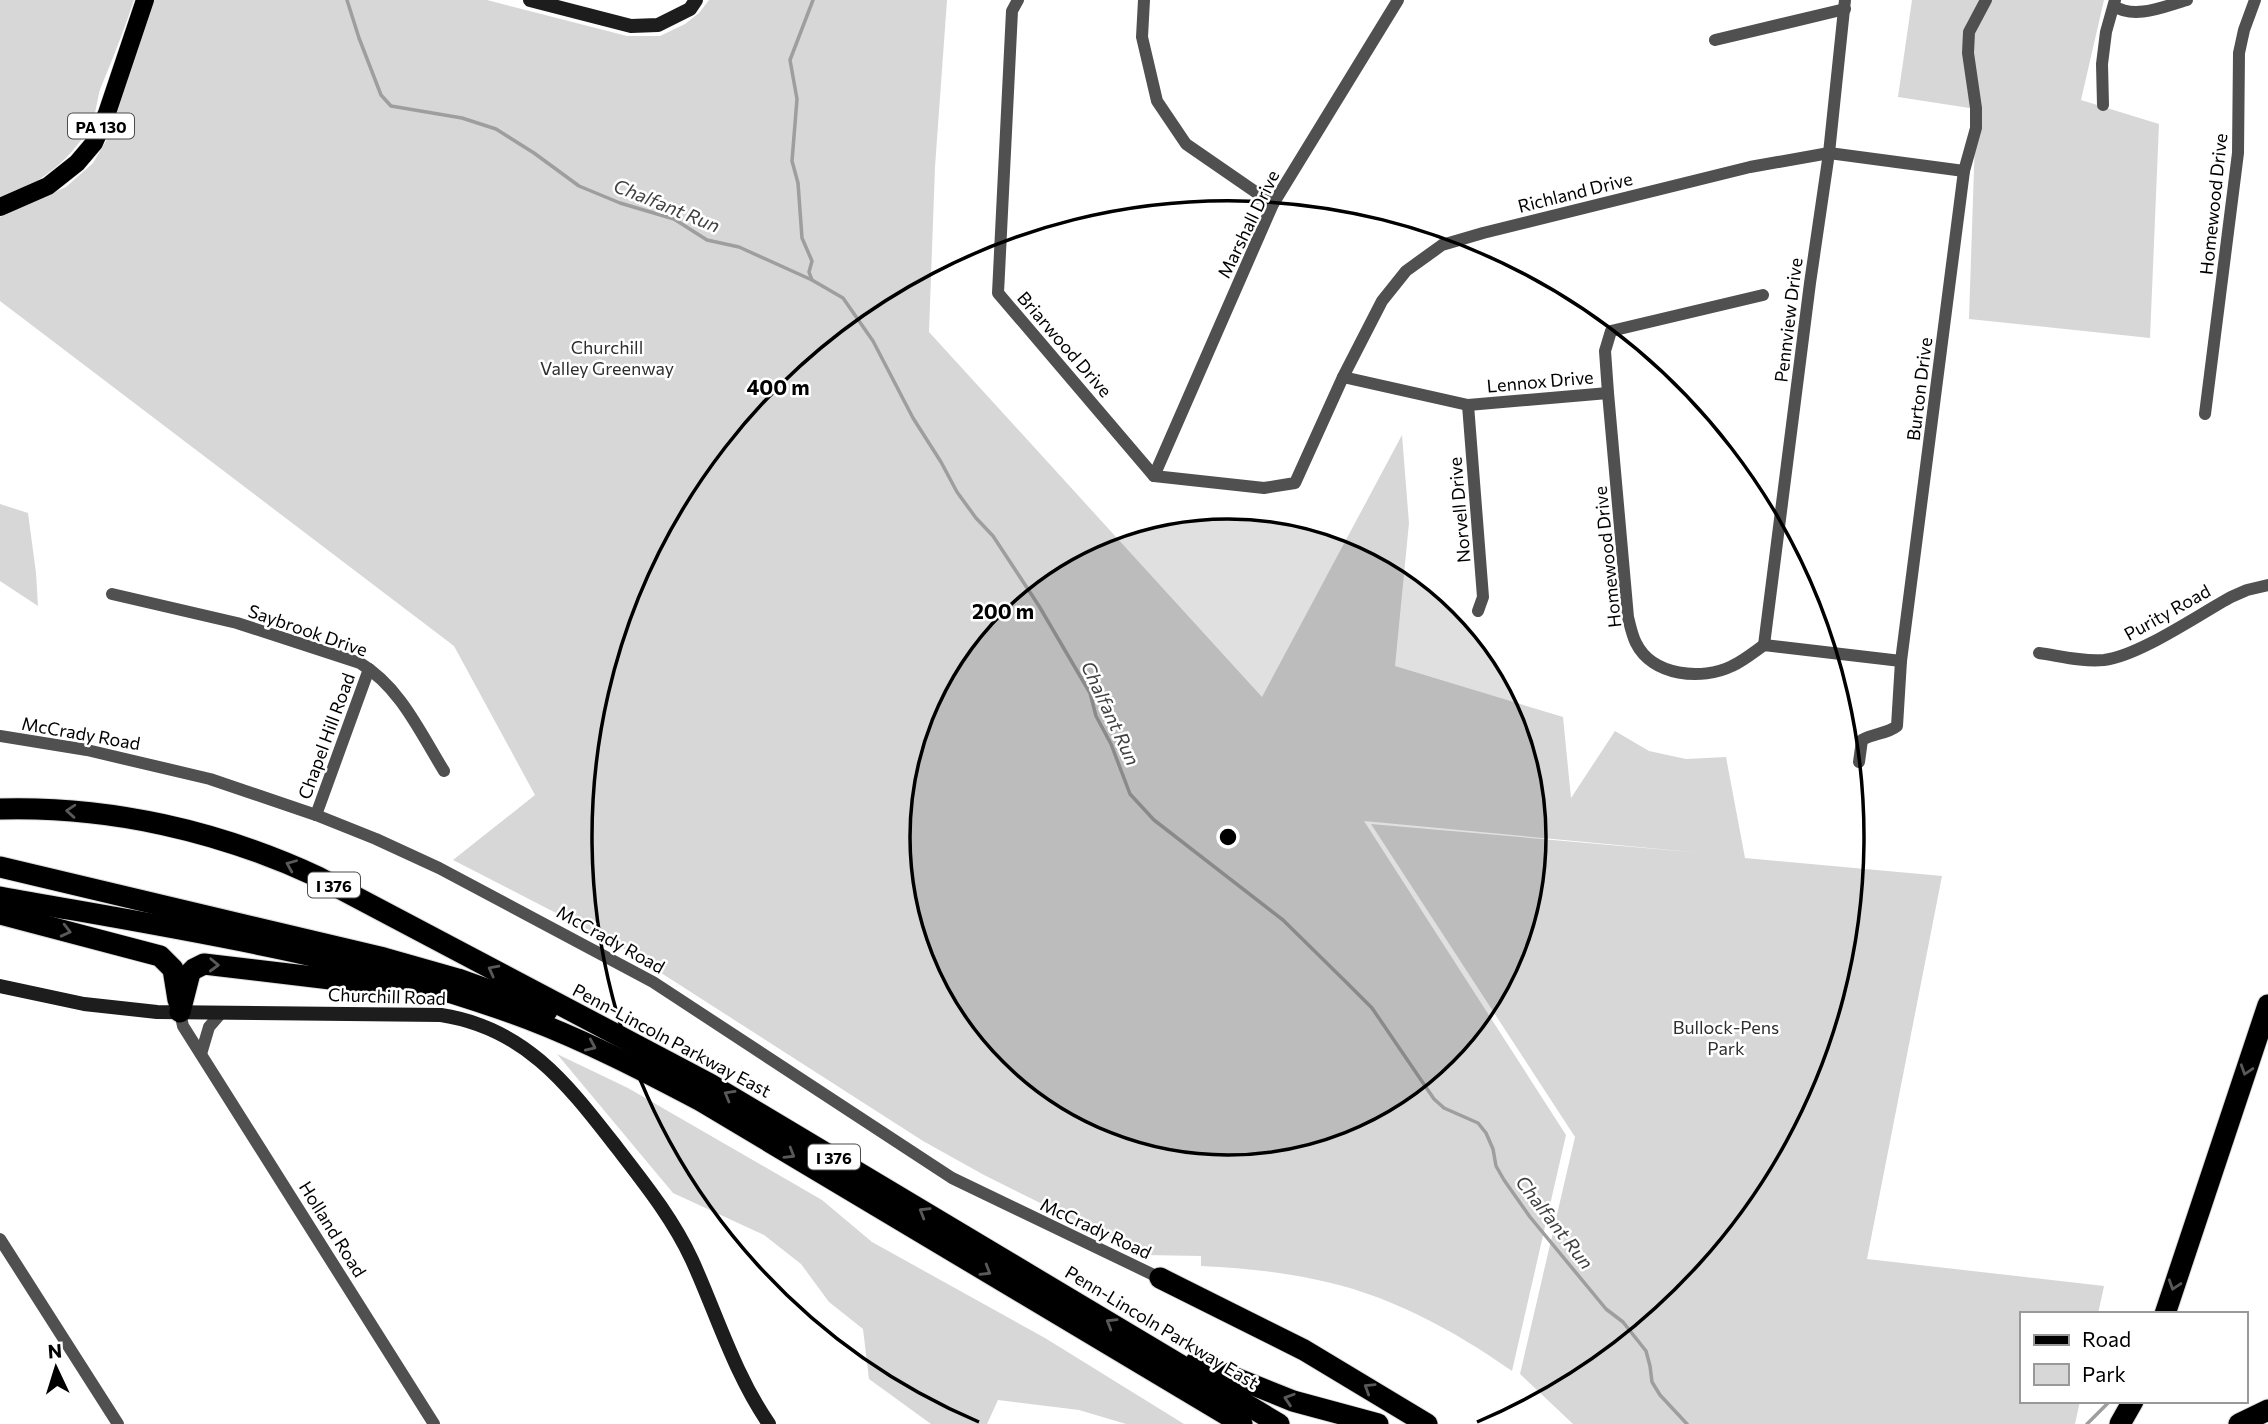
<svg xmlns="http://www.w3.org/2000/svg" width="2268" height="1424" viewBox="0 0 2268 1424" font-family="Commissioner,sans-serif">
  <style>
    .green { fill: #d7d7d7 }
    .lines { fill: none; stroke-linecap: round; stroke-linejoin: round }
    .stream { stroke: #9e9e9e; stroke-width: 3.5 }
    .primary-casing { stroke: #dbdbdb; stroke-width: 19 }
    .highway-casing { stroke: #dbdbdb; stroke-width: 23 }
    .street { stroke: #505050; stroke-width: 12 }
    .secondary { stroke: #1d1d1d; stroke-width: 14 }
    .primary { stroke: #000; stroke-width: 18 }
    .highway { stroke: #000; stroke-width: 21 }
    .oneway { stroke: #595959 }
    .ring { fill: none; stroke: #000; stroke-width: 3.5 }
    .labels { text-anchor: middle; dominant-baseline: central; stroke-width: 5; stroke-linejoin: round; paint-order: stroke }
    .shield { fill: #fff; stroke: #4c4c4c; stroke-width: 2 }
    .shield-label { font-size: 16px; font-weight: bold; fill: #000 }
    .street-label { font-size: 18px; fill: #000; stroke: #fff }
    .park-label { font-size: 18px; fill: #2e2e2e; stroke: #fff }
    .water-label { font-size: 19px; font-style: italic; fill: #3f3f3f; stroke: #fff }
    .centre { fill: #000; stroke: #fff; stroke-width: 3.5 }
    .ring-label { font-size: 21px; text-anchor: middle; font-weight: bold; fill: #000; stroke: #fff; stroke-width: 5; stroke-linejoin: round; paint-order: stroke }
  </style>
  <rect width="100%" height="100%" fill="#fff"/>
  <g class="green">
    <path d="M0 0H134C124 30 113 58 101 87 97 97 97 109 93 119 76 158 39 184 0 199Z"/>
    <path d="M154 0H487L627 36H660L685 24 699 13 709 0H947L935 167 929 332 1262 697 1402 435 1409 523 1395 666 1563 717 1571 798 1615 731 1649 751 1686 759 1726 757 1745 858 1942 876 1867 1259 2104 1286 2098 1314H2021V1401H2080L2075 1424H1573L1520 1374 1575 1137 1371 824 1702 853 1364 821 1566 1135 1512 1371C1452 1329 1386 1293 1313 1279 1276 1271 1239 1268 1201 1266V1256L1145 1255 984 1175 923 1141 616 944 453 860 535 795 454 646 0 301V217L66 187 93 163 109 136Z"/>
    <polygon points="1912,0 2104,0 2081,100 2159,124 2150,338 1969,319 1976,109 1898,97"/>
    <polygon points="0,504 28,513 36,573 38,606 0,581"/>
    <polygon points="557,1054 628,1088 822,1200 872,1242 1045,1338 1184,1424 1126,1424 1079,1410 998,1400 987,1424 931,1424 869,1379 863,1329 829,1302 801,1264 764,1235 673,1193"/>
  </g>
  <g class="lines">
    <g class="stream">
      <polyline points="347,0 359,38 381,95 391,106 462,118 496,129 534,153 579,186 620,203 674,219 707,240 739,247 812,280 843,298 873,341 913,418 941,462 957,492 976,518 993,536 1039,606 1090,693 1096,716 1111,744 1130,794 1154,820 1283,920 1347,983 1372,1008 1434,1099 1444,1108 1478,1123 1486,1133 1493,1149 1496,1166 1504,1180 1530,1217 1606,1309 1623,1322 1646,1351 1650,1366 1652,1382 1660,1395 1687,1424"/>
      <polyline points="812,280 809,272 812,261 802,238 798,183 792,161 797,99 790,60 813,0"/>
      <polyline points="2087,1424 2110,1401"/>
    </g>
    <defs>
      <polyline id="primary" points="0,207 48,186 77,163 94,143 107,113 145,0"/>
      <g id="highway">
        <path d="M0 809C110 806 219 831 318 877L710 1084 1279 1424"/>
        <polyline points="0,867 384,958 458,979 547,1011"/>
        <path d="M0 897C178 929 358 955 528 1019 588 1042 644 1071 701 1101L1242 1424"/>
        <polyline points="0,914 160,956 173,969 178,1000"/>
        <polyline points="180,1012 190,973 194,969 204,964 381,985"/>
        <polyline points="1160,1278 1304,1350 1427,1424"/>
        <polyline points="2165,1314 2268,1005"/>
        <polyline points="1196,1362 1293,1401 1378,1424"/>
        <polyline points="2120,1424 2133,1401"/>
        <polyline points="2239,1424 2268,1410"/>
      </g>
    </defs>
    <use href="#primary" class="primary-casing"/>
    <use href="#highway" class="highway-casing"/>
    <g class="street">
      <polyline points="1018,0 1012,11 998,293 1154,476 1264,488 1295,483 1343,377 1382,301 1406,271 1442,245 1483,233 1750,167 1829,153 1964,171"/>
      <polyline points="1144,0 1142,37 1157,101 1186,144 1273,204"/>
      <path d="M2114 6C2135 20 2165 6 2187 0"/>
      <polyline points="1715,40 1845,9"/>
      <polyline points="2103,105 2102,64 2106,32 2115,0"/>
      <path d="M1763 295 1611 331 1605 351 1608 393 1628 617C1630 625 1632 635 1636 643 1652 676 1702 681 1732 666 1743 661 1754 652 1764 645L1901 661"/>
      <polyline points="1343,377 1468,405 1608,393"/>
      <polyline points="1468,405 1483,597 1478,611"/>
      <polyline points="2205,414 2238,153 2239,53 2244,30 2255,0"/>
      <polyline points="1154,476 1273,204 1398,0"/>
      <path d="M112 594 237 623 360 663C400 687 420 732 444 771"/>
      <polyline points="1764,645 1810,283 1829,153 1845,0"/>
      <path d="M2039 653C2060 656 2082 662 2104 660 2139 656 2198 615 2231 597L2247 590 2268 585"/>
      <polyline points="0,736 87,750 210,779 316,815 376,839 439,868 653,982 952,1178 1160,1278"/>
      <path d="M1859 762 1862 740C1874 733 1887 734 1897 726L1901 661 1964 171 1976 128V108L1968 53 1969 32 1986 0"/>
      <polyline points="316,815 369,669"/>
      <polyline points="180,1012 183,1026 434,1424"/>
      <polyline points="201,1054 209,1027 222,1012"/>
      <polyline points="0,1239 118,1424"/>
    </g>
    <g class="secondary">
      <polyline points="530,0 631,26 658,25 690,9 696,0"/>
      <path d="M0 986 84 1004 157 1012 441 1015C526 1028 568 1085 618 1149 645 1184 673 1219 692 1260 717 1315 734 1373 769 1424"/>
    </g>
    <use href="#primary" class="primary"/>
    <use href="#highway" class="highway"/>
  </g>
  <defs><path id="oneway-chevron" d="M-2-3.5L2.5 0L-2 3.5" fill="none" stroke-width="1.6" stroke-linecap="round" stroke-linejoin="round" transform="scale(1.75)"/></defs>
  <g class="oneway">
    <use href="#oneway-chevron" transform="translate(71 811) rotate(-176)"/>
    <use href="#oneway-chevron" transform="translate(291 865) rotate(-157)"/>
    <use href="#oneway-chevron" transform="translate(66 931) rotate(14)"/>
    <use href="#oneway-chevron" transform="translate(214 965) rotate(2)"/>
    <use href="#oneway-chevron" transform="translate(493 970) rotate(-152)"/>
    <use href="#oneway-chevron" transform="translate(591 1046) rotate(24)"/>
    <use href="#oneway-chevron" transform="translate(2246 1070) rotate(108)"/>
    <use href="#oneway-chevron" transform="translate(729 1095) rotate(-150)"/>
    <use href="#oneway-chevron" transform="translate(790 1154) rotate(31)"/>
    <use href="#oneway-chevron" transform="translate(924 1212) rotate(-149)"/>
    <use href="#oneway-chevron" transform="translate(986 1271) rotate(31)"/>
    <use href="#oneway-chevron" transform="translate(2174 1285) rotate(108)"/>
    <use href="#oneway-chevron" transform="translate(1111 1323) rotate(-149)"/>
    <use href="#oneway-chevron" transform="translate(1369 1388) rotate(-148)"/>
    <use href="#oneway-chevron" transform="translate(1289 1399) rotate(-162)"/>
  </g>
  <circle cx="1228" cy="837" r="318" fill="#000" fill-opacity=".12"/>
  <g class="ring">
    <circle cx="1228" cy="837" r="318"/>
    <path d="M979 1422A636 636 0 1 1 1477 1422"/>
  </g>
  <g class="labels">
    <g class="shield">
      <rect x="68" y="113.5" width="66" height="25" rx="5"/>
      <rect x="308" y="872.5" width="52" height="25" rx="5"/>
      <rect x="808" y="1144.5" width="52" height="25" rx="5"/>
    </g>
    <g class="shield-label">
      <text x="101" y="126">PA 130</text>
      <text x="334" y="885">I 376</text>
      <text x="834" y="1157">I 376</text>
    </g>
    <g class="street-label">
      <text transform="translate(1575 192) rotate(-14)">Richland Drive</text>
      <text transform="translate(2213 204) rotate(-84)">Homewood Drive</text>
      <text transform="translate(1248 224) rotate(-64)">Marshall Drive</text>
      <text transform="translate(1788 320) rotate(-83)">Pennview Drive</text>
      <text transform="translate(1065 344) rotate(49)">Briarwood Drive</text>
      <text transform="translate(1540 381) rotate(-5)">Lennox Drive</text>
      <text transform="translate(1919 389) rotate(-83)">Burton Drive</text>
      <text transform="translate(1459 510) rotate(-95)">Norvell Drive</text>
      <text transform="translate(1607 557) rotate(-96)">Homewood Drive</text>
      <text transform="translate(2167 612) rotate(-29)">Purity Road</text>
      <text transform="translate(308 630) rotate(19)">Saybrook Drive</text>
      <text transform="translate(81 733) rotate(10)">McCrady Road</text>
      <text transform="translate(326 736) rotate(-70)">Chapel Hill Road</text>
      <text transform="translate(611 939) rotate(29)">McCrady Road</text>
      <text transform="translate(387 996) rotate(2)">Churchill Road</text>
      <text transform="translate(672 1040) rotate(28)">Penn-Lincoln Parkway East</text>
      <text transform="translate(1096 1228) rotate(25)">McCrady Road</text>
      <text transform="translate(333 1229) rotate(58)">Holland Road</text>
      <text transform="translate(1162 1327) rotate(31)">Penn-Lincoln Parkway East</text>
    </g>
    <g class="park-label">
      <text x="607" y="347">Churchill<tspan x="607" dy="21">Valley Greenway</tspan></text>
      <text x="1726" y="1027">Bullock-Pens<tspan x="1726" dy="21">Park</tspan></text>
    </g>
    <g class="water-label">
      <text transform="translate(667 205) rotate(22)">Chalfant Run</text>
      <text transform="translate(1111 713) rotate(65)">Chalfant Run</text>
      <text transform="translate(1555 1222) rotate(52)">Chalfant Run</text>
    </g>
  </g>
  <circle cx="1228" cy="837" r="10" class="centre"/>
  <g class="ring-label">
    <text x="778" y="395">400 m</text>
    <text x="1003" y="619">200 m</text>
  </g>
  <rect x="2020" y="1312" width="228" height="91" fill="#ffffff" stroke="#999999" stroke-width="2"/>
  <rect x="2034" y="1335" width="35" height="10" fill="#000000" stroke="#999999" stroke-width="2"/>
  <text x="2082" y="1347" font-size="21" fill="#000000">Road</text>
  <rect x="2034" y="1364" width="35" height="21" fill="#d7d7d7" stroke="#999999" stroke-width="2"/>
  <text x="2082" y="1382" font-size="21" fill="#000000">Park</text>
  <g transform="translate(56 1368) rotate(356)" stroke="#ffffff" stroke-width="5" paint-order="stroke">
  <path d="M0-5L12 26L0 18L-12 26Z" fill="#000000"/>
  <text y="-10" font-size="19" font-weight="bold" text-anchor="middle" fill="#000000">N</text>
  </g>
</svg>
